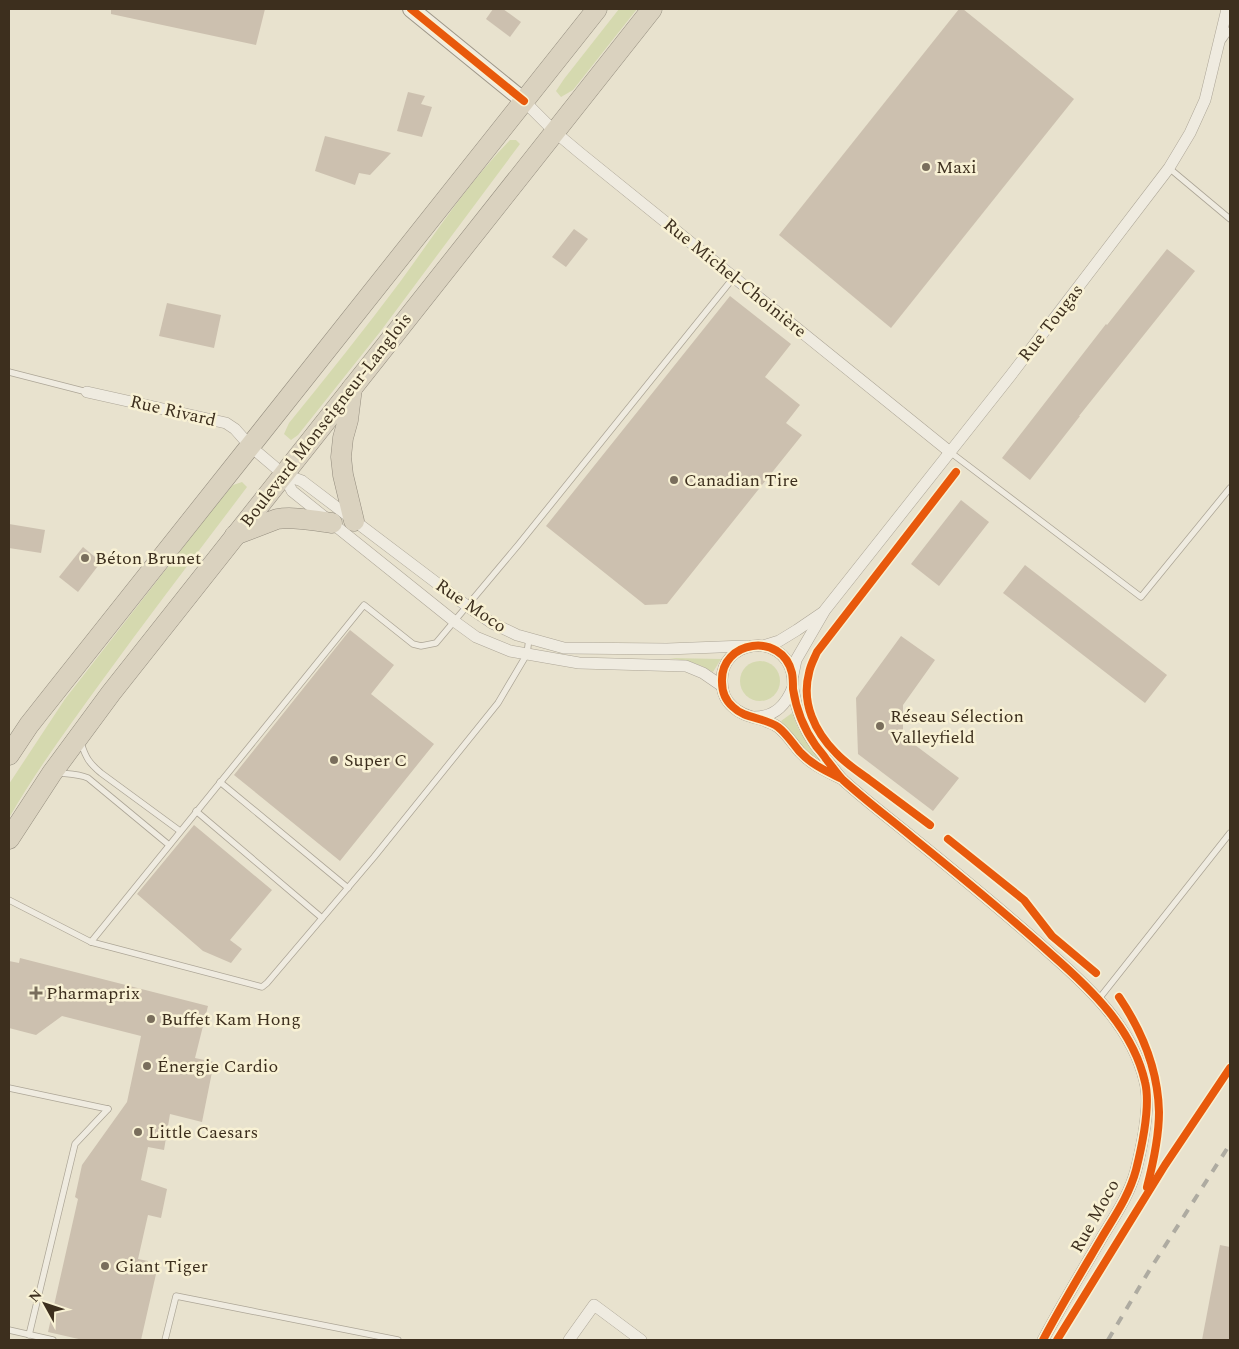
<svg xmlns="http://www.w3.org/2000/svg" width="1239" height="1349" viewBox="0 0 1239 1349" font-family="Spectral,serif">
  <style>
    .green { fill: #d5d9af }
    .building { fill: #ccc0af }
    .lines { fill: none; stroke-linecap: round; stroke-linejoin: round }
    .lane-casing { stroke: #ada697; stroke-width: 7 }
    .street-casing { stroke: #ada697; stroke-width: 12 }
    .secondary-casing { stroke: #9d9687; stroke-width: 18 }
    .highway-casing { stroke: #938c7e; stroke-width: 21 }
    .lane { stroke: #efebe0; stroke-width: 5.5 }
    .street { stroke: #efebe0; stroke-width: 11 }
    .secondary { stroke: #efebe0; stroke-width: 16 }
    .highway { stroke: #dad2bf; stroke-width: 20 }
    .rail { stroke: #aeaba1; stroke-width: 4; stroke-dasharray: 9 9; stroke-linecap: butt }
    .cycleway-casing { stroke: #f8f1d4; stroke-width: 11 }
    .cycleway { stroke: #e8590c; stroke-width: 8 }
    .poi-dot { fill: #796e5c; stroke: #f8f1d4; stroke-width: 2 }
    .labels { text-anchor: middle; dominant-baseline: central; stroke-width: 5; stroke-linejoin: round; paint-order: stroke }
    .poi-label { font-size: 18px; fill: #3d2f1e; stroke: #f8f1d4; text-anchor: start }
    .street-label { font-size: 18px; fill: #3d2f1e; stroke: #f8f1d4 }
  </style>
  <rect width="100%" height="100%" fill="#e8e2ce"/>
  <g class="green">
    <polygon points="619,9 637,9 573,90 561,97 556,91 564,79"/>
    <path d="M510 140H516L520 144 380 332 298 435 291 440 284 434 289 423C327 376 364 330 400 282 435 234 468 183 510 140Z"/>
    <path d="M242 482 247 487C198 552 149 616 101 682 69 726 36 771 9 818V784L65 699 213 509 233 485Z"/>
    <path d="M669 658 721 659 713 672C696 662 688 661 669 658Z"/>
    <circle cx="760" cy="681" r="20"/>
    <polygon points="792,713 799,730 826,767 811,756 781,721"/>
  </g>
  <g class="building">
    <polygon points="111,9 265,9 256,45 111,14"/>
    <polygon points="493,9 503,9 521,22 510,37 486,19"/>
    <polygon points="959,9 963,9 1074,99 891,328 779,235"/>
    <polygon points="408,92 425,96 421,104 432,107 422,137 397,131"/>
    <polygon points="325,136 391,153 370,175 359,173 355,185 315,171"/>
    <polygon points="574,229 588,239 566,267 552,257"/>
    <polygon points="1167,249 1195,271 1079,416 1080,416 1030,480 1002,458 1106,324 1107,325"/>
    <polygon points="730,296 791,344 765,377 800,405 786,423 802,435 667,604 645,605 546,526"/>
    <polygon points="167,303 221,315 214,348 159,336"/>
    <polygon points="961,500 989,522 939,586 911,564"/>
    <polygon points="9,524 45,530 41,553 9,548"/>
    <polygon points="83,547 101,562 78,592 59,577"/>
    <polygon points="1025,565 1167,675 1145,703 1003,593"/>
    <polygon points="350,630 394,665 371,694 434,744 340,861 234,775"/>
    <polygon points="901,636 935,660 903,705 903,736 959,778 933,811 858,754 856,698"/>
    <polygon points="194,825 272,890 230,940 242,949 231,963 203,951 137,894"/>
    <polygon points="20,958 208,1006 195,1058 214,1062 202,1122 170,1114 164,1150 148,1147 141,1180 167,1189 161,1218 148,1215 138,1259 148,1261 145,1272 156,1274 141,1340 83,1340 48,1332 78,1199 75,1197 82,1165 127,1102 141,1036 62,1016 36,1035 9,1028 9,961 19,963"/>
    <polygon points="1220,1245 1230,1247 1230,1340 1202,1340"/>
  </g>
  <g class="lines">
    <defs>
      <g id="lane">
        <polyline points="1223,40 1230,30"/>
        <polyline points="1169,168 1230,219"/>
        <polyline points="9,372 87,392"/>
        <polyline points="950,452 1141,597 1230,488"/>
        <path d="M81 743C86 758 89 763 101 773L180 831"/>
        <path d="M59 773C69 774 79 774 88 778L169 845"/>
        <polyline points="220,782 348,888"/>
        <polyline points="196,811 322,918"/>
        <polyline points="9,900 91,942 262,987 267,983 374,857 498,703 527,654 529,638"/>
        <polyline points="91,942 364,605 413,644 421,646 436,643 519,544 734,277"/>
        <polyline points="1098,1000 1230,833"/>
        <polyline points="9,1088 108,1109"/>
        <polyline points="9,1330 53,1340"/>
        <polyline points="29,1335 75,1144 108,1109"/>
        <polyline points="165,1340 176,1296 398,1340"/>
      </g>
      <g id="street">
        <polyline points="524,101 555,132 580,153 950,452"/>
        <polyline points="87,392 226,423 235,429 250,446 283,474 302,481 467,606 492,623 517,635 564,648 667,649 745,646"/>
        <polyline points="283,474 292,491 454,621 476,637 510,651 579,663 686,666 703,673 722,686"/>
        <polyline points="763,646 779,641 797,630 822,613"/>
        <polyline points="793,675 796,660 825,610 1011,375 1169,168 1190,133 1205,100 1227,9"/>
        <path d="M754 717C775 717 786 705 793 687"/>
        <path d="M842 779C826 771 812 765 800 752 793 744 787 734 778 727 764 717 745 719 733 707 726 701 722 692 722 682 720 640 782 631 792 673 793 678 793 684 793 689 796 709 804 729 816 746 819 750 823 754 826 759 832 766 837 774 843 780 865 800 889 818 912 837 959 875 1007 914 1052 955 1091 989 1133 1029 1145 1082 1151 1106 1142 1146 1136 1170 1129 1196 1114 1217 1101 1239 1081 1273 1061 1306 1043 1340"/>
        <polyline points="569,1340 594,1305 641,1340"/>
      </g>
      <polyline id="secondary" points="411,9 524,101"/>
      <g id="highway">
        <polyline points="352,388 348,420 343,438 341,457 343,475 354,521"/>
        <path d="M235 535 277 519C295 516 314 521 332 523"/>
        <polyline points="9,755 29,725 59,687 597,9"/>
        <polyline points="9,839 52,773 111,693 652,9"/>
      </g>
    </defs>
    <use href="#lane" class="lane-casing"/>
    <use href="#street" class="street-casing"/>
    <use href="#secondary" class="secondary-casing"/>
    <use href="#highway" class="highway-casing"/>
    <use href="#lane" class="lane"/>
    <use href="#street" class="street"/>
    <use href="#secondary" class="secondary"/>
    <use href="#highway" class="highway"/>
    <polyline class="rail" points="1108,1340 1149,1271 1230,1144"/>
    <defs>
      <g id="cycleway">
        <polyline points="411,9 524,101"/>
        <path d="M842 779C826 771 812 765 800 752 793 744 787 734 778 727 764 717 745 719 733 707 726 701 722 692 722 682 720 640 782 631 792 673 793 678 793 684 793 689 796 709 804 729 816 746 819 750 823 754 826 759 832 766 837 774 843 780 865 800 889 818 912 837 959 875 1007 914 1052 955 1091 989 1133 1029 1145 1082 1151 1106 1142 1146 1136 1170 1129 1196 1114 1217 1101 1239 1081 1273 1061 1306 1043 1340"/>
        <path d="M930 825C910 810 891 796 871 781 859 772 846 764 836 753 815 732 801 703 809 673 810 666 814 659 817 652L956 472"/>
        <polyline points="948,839 1024,900 1052,936 1096,973"/>
        <path d="M1119 997C1142 1031 1158 1070 1159 1112 1159 1137 1153 1164 1147 1187"/>
        <polyline points="1057,1340 1165,1165 1230,1068"/>
      </g>
    </defs>
    <use href="#cycleway" class="cycleway-casing"/>
    <use href="#cycleway" class="cycleway"/>
  </g>
  <g class="poi-dot">
    <circle cx="926" cy="167" r="5"/>
    <circle cx="674" cy="480" r="5"/>
    <circle cx="85" cy="558" r="5"/>
    <circle cx="880" cy="726" r="5"/>
    <circle cx="334" cy="760" r="5"/>
    <path d="M33.5 985.5h5v5h5v5h-5v5h-5v-5h-5v-5h5z"/>
    <circle cx="151" cy="1019" r="5"/>
    <circle cx="147" cy="1066" r="5"/>
    <circle cx="138" cy="1132" r="5"/>
    <circle cx="105" cy="1266" r="5"/>
  </g>
  <g class="labels">
    <g class="poi-label">
      <text x="936" y="167">Maxi</text>
      <text x="684" y="480">Canadian Tire</text>
      <text x="95" y="558">Béton Brunet</text>
      <text x="890" y="716">Réseau Sélection<tspan x="890" dy="21">Valleyfield</tspan></text>
      <text x="344" y="760">Super C</text>
      <text x="46" y="993">Pharmaprix</text>
      <text x="161" y="1019">Buffet Kam Hong</text>
      <text x="157" y="1066">Énergie Cardio</text>
      <text x="148" y="1132">Little Caesars</text>
      <text x="115" y="1266">Giant Tiger</text>
    </g>
    <g class="street-label">
      <text transform="translate(735 278) rotate(39)">Rue Michel-Choinière</text>
      <text transform="translate(1051 323) rotate(-52)">Rue Tougas</text>
      <text transform="translate(173 411) rotate(13)">Rue Rivard</text>
      <text transform="translate(326 420) rotate(-52)">Boulevard Monseigneur-Langlois</text>
      <text transform="translate(471 606) rotate(34)">Rue Moco</text>
      <text transform="translate(1095 1216) rotate(-61)">Rue Moco</text>
    </g>
  </g>
  <rect width="1239" height="1349" fill="none" stroke="#3d2f1e" stroke-width="20"/>
  <g transform="translate(45 1304) rotate(310)" stroke="#f8f1d4" stroke-width="4" paint-order="stroke">
  <path d="M0-4L9 19L0 12L-9 19Z" fill="#3d2f1e"/>
  <text y="-8" font-size="14" font-weight="bold" text-anchor="middle" fill="#3d2f1e">N</text>
  </g>
</svg>
